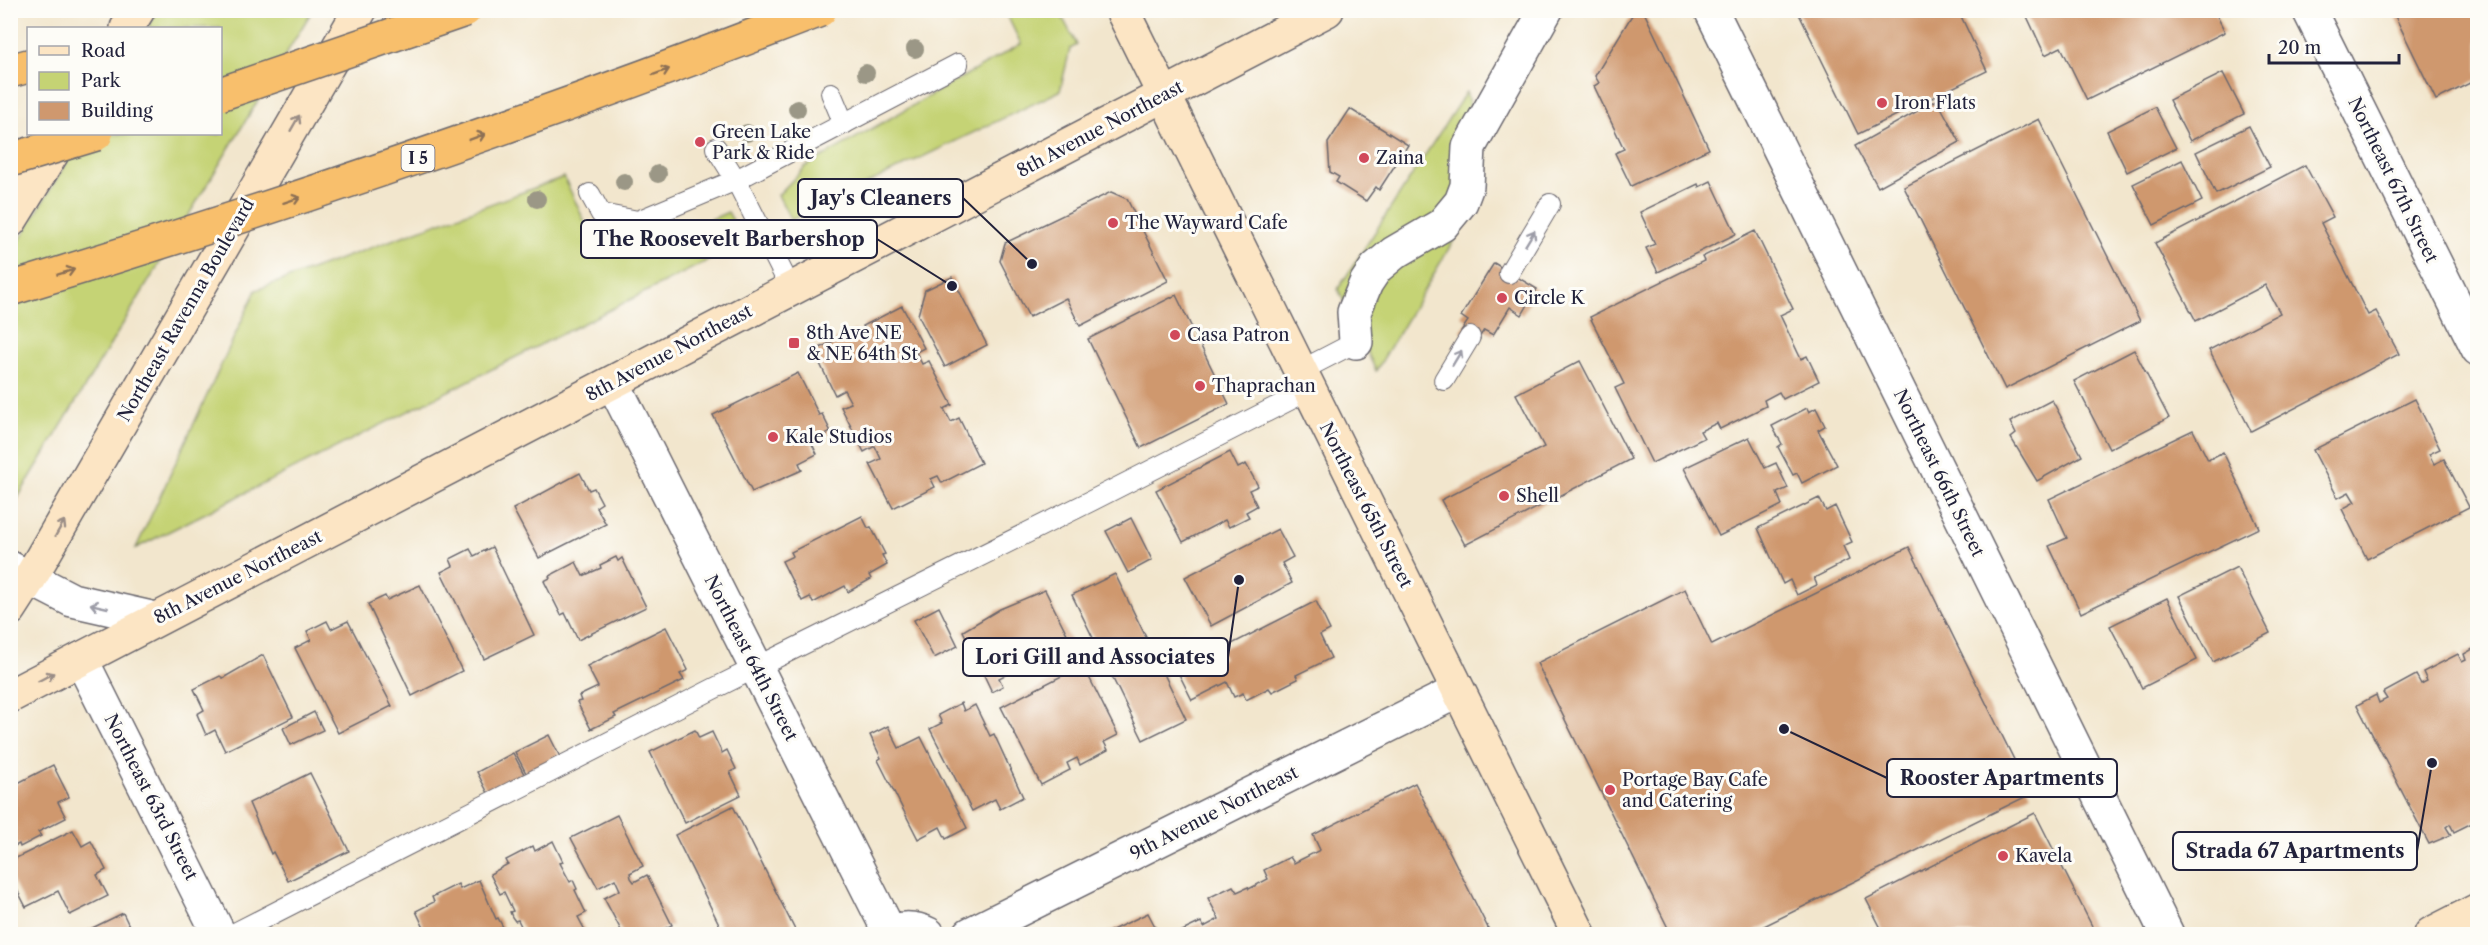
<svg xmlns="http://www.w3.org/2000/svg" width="2488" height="945" viewBox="0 0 2488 945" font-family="'Libre Caslon Text',serif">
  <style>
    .green { fill: #c5d374; stroke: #747a58; stroke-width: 1.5 }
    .building { fill: #cf986e }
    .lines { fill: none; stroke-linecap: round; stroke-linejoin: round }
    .lane-casing { stroke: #6b676e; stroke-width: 22 }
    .street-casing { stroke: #6b676e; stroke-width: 36 }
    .secondary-casing { stroke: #6b676e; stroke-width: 36 }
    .highway-casing { stroke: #6b676e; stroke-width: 36 }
    .lane { stroke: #fff; stroke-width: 20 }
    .street { stroke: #fff; stroke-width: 33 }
    .secondary { stroke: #fce5c4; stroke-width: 33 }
    .highway { stroke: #f8bf6c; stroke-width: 33 }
    .highway-bridge-casing { stroke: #6b676e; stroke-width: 36; stroke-linecap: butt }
    .highway-bridge { stroke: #f8bf6c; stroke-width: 33 }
    .tree { fill: #9b9786 }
    .oneway { stroke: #8d7054 }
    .oneway2 { stroke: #9a8d86 }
    .oneway3 { stroke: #9c9ca7 }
    .poi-dot { fill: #d1495b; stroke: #fdfcf7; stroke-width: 2 }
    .labels { text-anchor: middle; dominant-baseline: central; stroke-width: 6; stroke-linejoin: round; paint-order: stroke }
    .shield { fill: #fdfcf7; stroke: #646373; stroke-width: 1.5 }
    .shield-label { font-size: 16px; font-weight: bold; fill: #22223b }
    .poi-label { font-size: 18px; fill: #22223b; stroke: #fdfcf7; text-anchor: start }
    .street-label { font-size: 18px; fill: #22223b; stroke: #fdfcf7 }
    .leader { fill: none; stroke: #22223b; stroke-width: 2 }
    .callout-dot { fill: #22223b; stroke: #fdfcf7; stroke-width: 2 }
    .callout { fill: #fdfcf7; stroke: #22223b; stroke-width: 2 }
    .callout-label { font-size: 20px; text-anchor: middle; font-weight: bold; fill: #22223b }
  </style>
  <rect width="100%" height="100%" fill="#fdfcf7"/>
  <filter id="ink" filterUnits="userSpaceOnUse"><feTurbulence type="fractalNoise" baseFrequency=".0167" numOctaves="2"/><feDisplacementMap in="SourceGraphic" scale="12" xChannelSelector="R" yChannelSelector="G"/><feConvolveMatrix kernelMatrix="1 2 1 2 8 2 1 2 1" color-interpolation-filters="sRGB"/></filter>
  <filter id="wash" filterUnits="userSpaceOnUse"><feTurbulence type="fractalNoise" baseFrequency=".008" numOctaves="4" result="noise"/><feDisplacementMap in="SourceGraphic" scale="24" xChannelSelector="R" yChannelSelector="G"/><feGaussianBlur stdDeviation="1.35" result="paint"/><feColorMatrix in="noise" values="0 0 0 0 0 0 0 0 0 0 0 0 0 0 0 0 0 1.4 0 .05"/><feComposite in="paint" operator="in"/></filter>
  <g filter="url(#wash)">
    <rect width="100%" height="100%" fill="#f2e6cd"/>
    <g class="green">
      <polygon points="158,11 312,11 11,509 10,256 84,134 220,134 220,28 147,28"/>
      <polygon points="1005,11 1059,11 1077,45 1070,49 1060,91 791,220 778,195 806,166 1021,44"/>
      <polygon points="1466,92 1489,181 1376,371 1338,289"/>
      <polygon points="564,177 588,229 622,242 648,247 728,212 745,242 136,548 256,290"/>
    </g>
    <g id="blocks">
      <g class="building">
        <polygon points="1643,10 1709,149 1631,186 1615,153 1624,149 1594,86 1599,83 1595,76 1632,15"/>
        <polygon points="1797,10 1958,10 1987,71 1858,134"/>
        <polygon points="2024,10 2214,10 2225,32 2087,100 2061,47 2045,55"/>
        <polygon points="2392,10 2478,10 2478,79 2436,100"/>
        <polygon points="2223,73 2244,114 2190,141 2169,100"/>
        <polygon points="1937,100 1960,142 1878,187 1855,146"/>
        <polygon points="2155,107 2176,148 2127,172 2107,131"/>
        <polygon points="1350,109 1408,145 1379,190 1376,187 1366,201 1336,182 1339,177 1330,172 1328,143"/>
        <polygon points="2039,119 2140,321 2005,389 1904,187"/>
        <polygon points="2249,126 2270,167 2216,194 2196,152"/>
        <polygon points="2182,160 2202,201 2154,225 2133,184"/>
        <polygon points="2305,165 2333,217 2321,223 2368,315 2376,311 2399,354 2251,431 2209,350 2280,313 2265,285 2196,321 2155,243"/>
        <polygon points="1711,181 1736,234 1658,272 1646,248 1655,244 1640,212 1698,184 1699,187"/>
        <polygon points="1111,192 1127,199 1168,281 1080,326 1066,298 1029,317 1000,261 1005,243"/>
        <polygon points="1755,231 1793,309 1780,315 1801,359 1807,356 1819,381 1783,399 1779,392 1764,400 1766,406 1720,429 1717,423 1700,431 1704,438 1652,463 1615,388 1624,384 1590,317 1704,261 1702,257"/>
        <polygon points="1494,263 1537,289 1522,315 1510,307 1493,335 1484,330 1477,341 1461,331 1468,321 1461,316"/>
        <polygon points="952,277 987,345 945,367 918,315 925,290"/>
        <polygon points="1176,295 1229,404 1141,448 1088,339"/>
        <polygon points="902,306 924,348 916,352 922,364 929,361 952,405 944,409 951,422 959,418 981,463 942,483 938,476 931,479 935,487 893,508 870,464 881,459 875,446 864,452 841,407 851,403 844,390 835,395 814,351 855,330 859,337 867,334 863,326"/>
        <polygon points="2134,350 2169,418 2109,449 2074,381"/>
        <polygon points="1580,361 1631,459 1465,545 1441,500 1544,447 1516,394"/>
        <polygon points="798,373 819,415 822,414 831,432 811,442 817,454 799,463 802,470 752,492 713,415"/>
        <polygon points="2415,399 2440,449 2429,454 2434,464 2444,459 2469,507 2367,559 2342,509 2355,502 2349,492 2338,498 2313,450"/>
        <polygon points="2052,400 2082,456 2037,481 2011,438 2016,434 2010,422"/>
        <polygon points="1807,408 1809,412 1816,408 1825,426 1818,430 1837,465 1802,483 1797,473 1793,475 1778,447 1782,444 1772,426"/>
        <polygon points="2193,430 2208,460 2223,452 2259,528 2081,613 2049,546 2067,538 2049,499"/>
        <polygon points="1749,437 1765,468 1776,463 1788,488 1777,493 1782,505 1719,536 1684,468"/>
        <polygon points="1230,452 1238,468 1246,464 1258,486 1249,490 1257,506 1246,512 1249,517 1229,527 1225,520 1183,542 1156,490"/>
        <polygon points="580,473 589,490 594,488 602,503 596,507 606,524 539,558 513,509"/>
        <polygon points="1819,498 1826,511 1835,506 1852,542 1843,546 1849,560 1814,578 1817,585 1797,595 1790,580 1783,584 1758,528"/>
        <polygon points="862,516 868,528 871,527 885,554 882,555 887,565 869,575 871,579 848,592 845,586 813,603 810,597 802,601 782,561 793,556 791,552"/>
        <polygon points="1131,518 1152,560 1128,573 1106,531"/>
        <polygon points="1278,529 1293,557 1282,563 1292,583 1211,626 1185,577"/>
        <polygon points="492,547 534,635 484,659 441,572 453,566 450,559 470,549 474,556"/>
        <polygon points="1909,547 2031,794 1748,934 1671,934 1537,663 1685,589 1712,645"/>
        <polygon points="616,557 618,561 622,558 646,607 578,640 565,613 561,615 544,581 550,578 549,576 576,562 583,576 601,568 600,565"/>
        <polygon points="2237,567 2270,633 2213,662 2179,596"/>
        <polygon points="1115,574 1186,719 1143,740 1072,595"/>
        <polygon points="420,585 462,671 412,696 368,604 385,596 387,600"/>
        <polygon points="1045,590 1076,652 1061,659 1057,649 999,678 1003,686 992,692 963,631 1000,609"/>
        <polygon points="2167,598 2197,660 2142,688 2110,626"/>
        <polygon points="1316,601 1330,630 1320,635 1331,658 1296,675 1298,679 1272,692 1269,688 1246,700 1243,693 1234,697 1227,682 1192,700 1175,666 1201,653 1207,666 1224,658 1220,650"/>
        <polygon points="939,607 958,646 934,658 914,620"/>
        <polygon points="327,621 331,629 348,621 392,706 338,733 295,648 311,640 307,631"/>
        <polygon points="666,627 688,670 680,674 684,680 614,714 616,717 591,729 577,702 581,701 579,696 598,687 587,666"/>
        <polygon points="2478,646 2478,820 2454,832 2450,824 2446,827 2451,835 2429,844 2357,705 2376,695 2379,703 2387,699 2383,693 2416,675 2421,684 2427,681 2423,672 2458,654 2462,662 2466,660 2464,654"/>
        <polygon points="263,655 293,717 225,751 215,730 206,735 197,714 204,710 194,689 220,676 223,678"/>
        <polygon points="1083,665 1118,735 1104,742 1108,750 1080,765 1077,758 1067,763 1070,770 1041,785 1001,707"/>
        <polygon points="961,703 964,711 975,705 990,736 994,734 1023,797 1000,809 995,799 972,811 930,729 942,723 938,715"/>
        <polygon points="314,712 323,730 291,745 283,728"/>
        <polygon points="888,726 899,748 921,737 967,828 946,839 940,827 918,839 878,760 881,758 870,735"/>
        <polygon points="695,730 699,738 712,732 722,753 727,750 736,769 730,772 741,795 685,823 650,752"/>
        <polygon points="549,735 560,757 527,775 515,752"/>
        <polygon points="513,753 525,776 489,795 477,772"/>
        <polygon points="53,765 69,797 58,802 66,818 38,832 41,836 20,847 19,844 10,848 10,787"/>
        <polygon points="310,773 349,851 288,881 273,852 271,854 249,803"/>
        <polygon points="1415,783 1491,934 1176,934 1201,922 1204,927 1219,919 1208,898 1233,886 1237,892 1248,887 1249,889 1268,879 1264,870 1290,857 1294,863 1320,850 1313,835"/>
        <polygon points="733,806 797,934 724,934 675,835"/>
        <polygon points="2035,813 2096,934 1884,934 1866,899"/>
        <polygon points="617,815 643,866 630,873 631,878 634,882 647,875 672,925 658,932 659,934 623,934 604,898 620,890 615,879 598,888 571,838"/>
        <polygon points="73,830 82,846 91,841 106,870 97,875 108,896 70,915 58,891 26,907 10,876 10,861"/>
        <polygon points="553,841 563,862 560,863 570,882 573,880 577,889 575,890 586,913 578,917 587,934 525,934 518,920 515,921 512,917 510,912 513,911 504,892 500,894 490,874 508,864 506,860 533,846 535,851"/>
        <polygon points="479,880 496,919 498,918 503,927 500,928 503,934 431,934 428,929 425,930 416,911 434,902 432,897 458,884 460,889"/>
        <polygon points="123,913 133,934 80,934"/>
        <polygon points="1148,913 1159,934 1104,934"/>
      </g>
    </g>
  </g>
  <g filter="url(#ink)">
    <use href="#blocks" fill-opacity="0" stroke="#6b676e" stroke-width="1.5"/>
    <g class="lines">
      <defs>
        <g id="lane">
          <polyline points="831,93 844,124"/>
          <polyline points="716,148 736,180 791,289"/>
          <polyline points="590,194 601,214 638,221 736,180 958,64"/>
          <polyline points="1509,273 1550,204"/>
          <polyline points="1300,371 1356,342"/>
          <polyline points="1444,380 1470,337"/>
          <polyline points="233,934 713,689 1091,501 1309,390"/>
        </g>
        <g id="street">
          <polyline points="1711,10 2167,934"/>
          <polyline points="2309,10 2478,349"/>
          <polyline points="1356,342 1354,312 1366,283 1376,268 1394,253 1442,225 1461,202 1467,186 1469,147 1546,10"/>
          <polyline points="613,383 890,933"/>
          <polyline points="10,568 72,600 156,619"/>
          <polyline points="81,659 219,934"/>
          <path d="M887 934C901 927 914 927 928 934"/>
          <polyline points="970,934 1458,691"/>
        </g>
        <g id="secondary">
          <polyline points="1122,10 1579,934"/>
          <polyline points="127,28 138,10"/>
          <polyline points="10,221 64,134"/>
          <polyline points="10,609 30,578 360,10"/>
          <polyline points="10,696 1327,10"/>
          <polyline points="2431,934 2478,910"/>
        </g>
        <polyline id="highway" points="10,71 28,66"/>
      </defs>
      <use href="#lane" class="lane-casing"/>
      <use href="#street" class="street-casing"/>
      <use href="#secondary" class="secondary-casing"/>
      <use href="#highway" class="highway-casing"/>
      <use href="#lane" class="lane"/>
      <use href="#street" class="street"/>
      <use href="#secondary" class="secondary"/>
      <use href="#highway" class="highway"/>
      <defs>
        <g id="highway-bridge">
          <polyline points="220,94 465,10"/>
          <polyline points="10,160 96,134"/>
          <path d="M10 289C284 206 554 113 820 10"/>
        </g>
      </defs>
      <use href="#highway-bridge" class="highway-bridge-casing"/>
      <use href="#highway-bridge" class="highway-bridge"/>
    </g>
    <g class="tree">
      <circle cx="915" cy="49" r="9"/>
      <circle cx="866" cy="73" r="9"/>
      <circle cx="797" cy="109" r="9"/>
      <circle cx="747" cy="133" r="9"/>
      <circle cx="658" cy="174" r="9"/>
      <circle cx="624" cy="182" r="9"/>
      <circle cx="537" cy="199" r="9"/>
    </g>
    <defs><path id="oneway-shaft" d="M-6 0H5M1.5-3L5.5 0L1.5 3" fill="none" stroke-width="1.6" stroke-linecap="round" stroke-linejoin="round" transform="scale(1.5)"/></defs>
    <g class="oneway">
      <use href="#oneway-shaft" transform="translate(661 72) rotate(-20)"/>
      <use href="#oneway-shaft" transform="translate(477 137) rotate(-20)"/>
      <use href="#oneway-shaft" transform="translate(292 200) rotate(-18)"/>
      <use href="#oneway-shaft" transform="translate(66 272) rotate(-17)"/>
    </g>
    <g class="oneway2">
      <use href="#oneway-shaft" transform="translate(295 123) rotate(-60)"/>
      <use href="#oneway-shaft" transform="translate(60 528) rotate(-60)"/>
      <use href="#oneway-shaft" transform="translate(46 677) rotate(-28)"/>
    </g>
    <g class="oneway3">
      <use href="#oneway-shaft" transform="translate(1530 238) rotate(-59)"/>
      <use href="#oneway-shaft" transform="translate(1457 358) rotate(-59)"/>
      <use href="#oneway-shaft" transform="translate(99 606) rotate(-167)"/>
    </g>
  </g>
  <g class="poi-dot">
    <circle cx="1882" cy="103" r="6"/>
    <circle cx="700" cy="142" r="6"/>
    <circle cx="1364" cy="158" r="6"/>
    <circle cx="1113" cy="223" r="6"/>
    <circle cx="1502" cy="298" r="6"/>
    <circle cx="1175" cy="335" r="6"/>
    <rect x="788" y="337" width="12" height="12" rx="3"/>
    <circle cx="1200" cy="386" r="6"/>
    <circle cx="773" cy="437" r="6"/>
    <circle cx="1504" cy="496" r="6"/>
    <circle cx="1610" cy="790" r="6"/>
    <circle cx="2003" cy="856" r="6"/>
  </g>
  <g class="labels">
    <rect class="shield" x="401.5" y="145" width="33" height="26" rx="4.5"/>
    <g class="shield-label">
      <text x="418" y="158">I 5</text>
    </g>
    <g class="poi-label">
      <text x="1894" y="103">Iron Flats</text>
      <text x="712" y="132">Green Lake<tspan x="712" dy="21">Park &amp; Ride</tspan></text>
      <text x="1376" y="158">Zaina</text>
      <text x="1125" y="223">The Wayward Cafe</text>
      <text x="1514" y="298">Circle K</text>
      <text x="806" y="333">8th Ave NE<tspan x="806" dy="21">&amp; NE 64th St</tspan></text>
      <text x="1187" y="335">Casa Patron</text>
      <text x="1212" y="386">Thaprachan</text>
      <text x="785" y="437">Kale Studios</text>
      <text x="1516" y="496">Shell</text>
      <text x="1622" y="780">Portage Bay Cafe<tspan x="1622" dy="21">and Catering</tspan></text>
      <text x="2015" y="856">Kavela</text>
    </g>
    <g class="street-label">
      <text transform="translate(1100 129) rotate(-28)">8th Avenue Northeast</text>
      <text transform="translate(2393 180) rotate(64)">Northeast 67th Street</text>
      <text transform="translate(186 310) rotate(-60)">Northeast Ravenna Boulevard</text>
      <text transform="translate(669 353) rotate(-28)">8th Avenue Northeast</text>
      <text transform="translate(1939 473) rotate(64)">Northeast 66th Street</text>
      <text transform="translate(1366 505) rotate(63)">Northeast 65th Street</text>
      <text transform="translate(238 577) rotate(-27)">8th Avenue Northeast</text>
      <text transform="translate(751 658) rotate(63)">Northeast 64th Street</text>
      <text transform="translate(151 797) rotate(63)">Northeast 63rd Street</text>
      <text transform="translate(1214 813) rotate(-27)">9th Avenue Northeast</text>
    </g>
  </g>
  <path class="leader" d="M1032 264L963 198M952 286L877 239M1239 580L1228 657M1784 729L1887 778M2432 763L2417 851"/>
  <g class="callout-dot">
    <circle cx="1032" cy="264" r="6"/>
    <circle cx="952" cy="286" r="6"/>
    <circle cx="1239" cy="580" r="6"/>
    <circle cx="1784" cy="729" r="6"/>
    <circle cx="2432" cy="763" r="6"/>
  </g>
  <g class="callout">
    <rect x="798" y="179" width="165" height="38" rx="6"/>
    <rect x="581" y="220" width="296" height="38" rx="6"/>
    <rect x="963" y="638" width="265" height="38" rx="6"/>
    <rect x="1887" y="759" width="230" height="38" rx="6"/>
    <rect x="2173" y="832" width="244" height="38" rx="6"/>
  </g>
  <g class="callout-label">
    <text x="881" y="205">Jay's Cleaners</text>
    <text x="729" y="246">The Roosevelt Barbershop</text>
    <text x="1095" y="664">Lori Gill and Associates</text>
    <text x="2002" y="785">Rooster Apartments</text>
    <text x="2295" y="858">Strada 67 Apartments</text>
  </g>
  <rect width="2488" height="945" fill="none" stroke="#fdfcf7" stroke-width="36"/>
  <rect x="27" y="27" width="195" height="108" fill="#fdfcf7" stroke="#a5a5ac" stroke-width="1.5"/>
  <rect x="39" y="46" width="30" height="9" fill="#fce5c4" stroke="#a5a5ac" stroke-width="1.5"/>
  <text x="81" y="57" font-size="18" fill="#22223b">Road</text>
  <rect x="39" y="72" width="30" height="18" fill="#c5d374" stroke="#a5a5ac" stroke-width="1.5"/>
  <text x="81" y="87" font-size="18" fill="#22223b">Park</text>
  <rect x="39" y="102" width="30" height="18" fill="#cf986e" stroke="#a5a5ac" stroke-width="1.5"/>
  <text x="81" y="117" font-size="18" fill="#22223b">Building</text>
  <path d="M2269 54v9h130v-9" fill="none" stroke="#22223b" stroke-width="3"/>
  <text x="2278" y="54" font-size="18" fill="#22223b" stroke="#fdfcf7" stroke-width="4.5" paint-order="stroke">20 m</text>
</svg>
